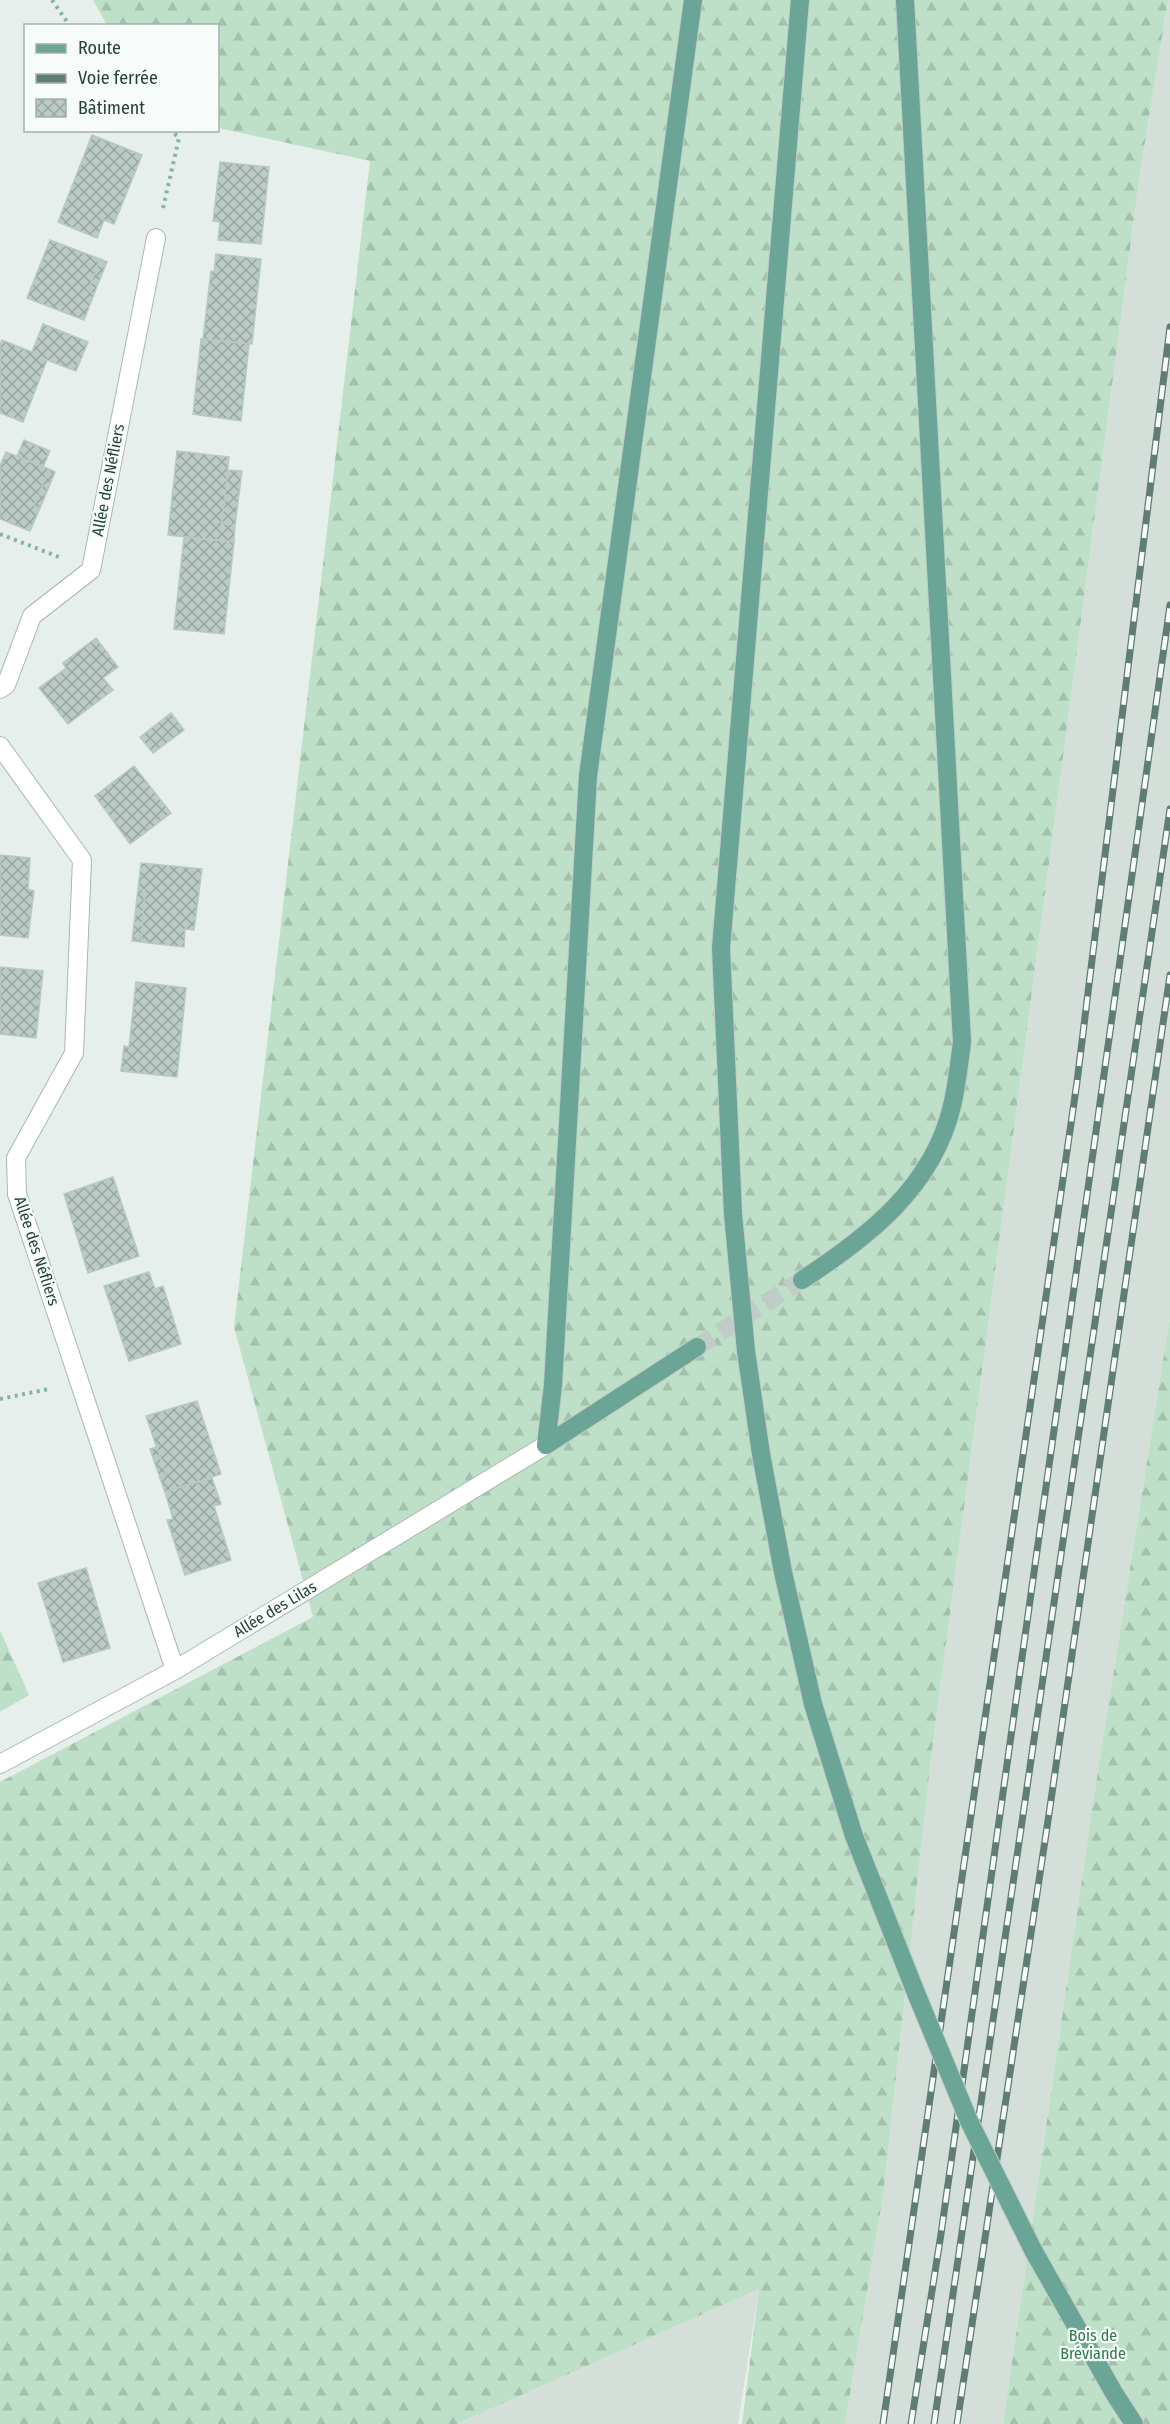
<svg xmlns="http://www.w3.org/2000/svg" width="1170" height="2424" viewBox="0 0 1170 2424" font-family="'Fira Sans Condensed',sans-serif">
  <style>
    .built { fill: #d4dfda }
    .forest { fill: url(#forest-firs) }
    .building { fill: url(#building-cross-hatch); stroke: #b8c9c2; stroke-width: 1.5 }
    .lines { fill: none; stroke-linecap: round; stroke-linejoin: round }
    .primary-tunnel { stroke: #bfccc8; stroke-width: 18; stroke-dasharray: 18 9; stroke-linecap: butt }
    .street-casing { stroke: #a8b8b2; stroke-width: 20 }
    .primary-casing { stroke: #c2cac8; stroke-width: 20 }
    .path { stroke: #86b3a5; stroke-width: 4; stroke-dasharray: 3 4.5; stroke-linecap: butt }
    .street { stroke: #fff; stroke-width: 18 }
    .primary { stroke: #6aa596; stroke-width: 18 }
    .rail-casing { stroke: #5f7d75; stroke-width: 7 }
    .rail { stroke: #f7fbf9; stroke-width: 4.5; stroke-dasharray: 14; stroke-linecap: butt }
    .primary-bridge-casing { stroke: #c2cac8; stroke-width: 20; stroke-linecap: butt }
    .primary-bridge { stroke: #6aa596; stroke-width: 18 }
    .labels { text-anchor: middle; dominant-baseline: central; stroke-width: 4.5; stroke-linejoin: round; paint-order: stroke }
    .street-label { font-size: 16px; fill: #24423a; stroke: #f7fbf9 }
    .park-label { font-size: 16px; fill: #2d7a4b; stroke: #f7fbf9 }
  </style>
  <defs>
    <pattern id="forest-firs" width="22" height="20" patternUnits="userSpaceOnUse" patternTransform="scale(1.5)"><rect width="22" height="20" fill="#bfe0c8"/><path d="M5 1l3.5 6h-7zM16 11l3.5 6h-7z" fill="#a4c1ad"/></pattern>
    <pattern id="building-cross-hatch" width="8" height="8" patternUnits="userSpaceOnUse" patternTransform="scale(1.5)"><rect width="8" height="8" fill="#bbcac4"/><path d="M0 0l8 8M0 8l8-8" fill="none" stroke="#98a6a0"/></pattern>
  </defs>
  <rect width="100%" height="100%" fill="#e6efeb"/>
  <g class="built">
    <polygon points="1168,0 1170,0 1170,1316 1094,1796 1003,2424 845,2424 883,2196 931,1758 1140,173"/>
    <polygon points="759,2289 738,2424 457,2424"/>
  </g>
  <g class="forest">
    <polygon points="93,0 1168,0 1140,173 931,1758 883,2196 845,2424 742,2424 759,2289 457,2424 0,2424 0,1782 313,1617 234,1327 370,161 218,128 218,26 107,25"/>
    <polygon points="1170,1316 1170,2424 1003,2424 1094,1796"/>
    <polygon points="0,1630 29,1695 0,1712"/>
  </g>
  <g class="building">
    <polygon points="92,135 142,155 114,224 104,220 97,238 58,222"/>
    <polygon points="220,162 269,167 261,244 218,240 220,222 213,221"/>
    <polygon points="50,240 100,259 88,291 94,294 84,320 27,298"/>
    <polygon points="216,254 261,259 252,344 203,339 211,271 214,272"/>
    <polygon points="100,259 107,262 94,294 88,291"/>
    <polygon points="43,324 88,342 76,371 47,360 23,422 0,413 0,345 2,340 32,352"/>
    <polygon points="201,339 249,344 241,421 193,414"/>
    <polygon points="24,440 50,451 43,467 17,456"/>
    <polygon points="177,451 229,457 222,523 235,525 234,542 168,535"/>
    <polygon points="6,452 49,469 34,506 40,508 30,531 0,519 0,466"/>
    <polygon points="49,469 55,472 40,508 34,506"/>
    <polygon points="228,470 242,471 235,525 222,523"/>
    <polygon points="184,537 234,542 224,634 174,629"/>
    <polygon points="96,638 118,667 103,678 113,690 68,724 39,688 66,668 63,663"/>
    <polygon points="171,713 184,730 153,753 140,737"/>
    <polygon points="134,766 171,813 130,844 95,796"/>
    <polygon points="0,855 30,858 28,889 34,891 28,938 0,935"/>
    <polygon points="141,863 202,869 194,930 185,929 184,947 141,942 145,890 138,889"/>
    <polygon points="138,889 145,890 141,942 132,941"/>
    <polygon points="0,967 43,971 36,1038 0,1034"/>
    <polygon points="136,982 186,988 177,1077 121,1071 124,1046 129,1047"/>
    <polygon points="113,1177 139,1256 88,1273 64,1194"/>
    <polygon points="149,1272 155,1289 163,1286 181,1344 129,1361 104,1286"/>
    <polygon points="197,1401 221,1474 165,1492 160,1478 166,1475 146,1416"/>
    <polygon points="157,1447 166,1475 160,1478 150,1449"/>
    <polygon points="212,1478 221,1504 214,1506 231,1560 185,1575 167,1520 173,1519 165,1492"/>
    <polygon points="86,1568 110,1648 63,1662 38,1583"/>
  </g>
  <g class="lines">
    <polyline class="primary-tunnel" points="697,1347 802,1280"/>
    <defs>
      <g id="street">
        <polyline points="0,689 6,685 32,616 91,570 156,238"/>
        <polyline points="0,746 82,860 74,1053 16,1158 17,1194 175,1670"/>
        <polyline points="0,1764 175,1670 546,1445"/>
      </g>
      <g id="primary">
        <polyline points="800,0 721,948 733,1214 746,1351 761,1454 783,1572 813,1704 854,1836 916,1993"/>
        <path d="M802 1280C868 1237 933 1187 952 1106 957 1085 959 1064 962 1042L905 0"/>
        <polyline points="546,1445 553,1385 588,776 693,0"/>
        <polyline points="546,1445 697,1347"/>
        <polyline points="1033,2250 1114,2393 1134,2424"/>
      </g>
    </defs>
    <use href="#street" class="street-casing"/>
    <use href="#primary" class="primary-casing"/>
    <g class="path">
      <polyline points="52,0 70,26"/>
      <polyline points="163,208 179,138 171,130"/>
      <polyline points="0,534 59,557"/>
      <polyline points="0,1399 49,1389"/>
    </g>
    <use href="#street" class="street"/>
    <use href="#primary" class="primary"/>
    <defs>
      <g id="rail">
        <polyline points="883,2424 1077,1082 1170,327"/>
        <polyline points="911,2424 941,2234 1170,605"/>
        <polyline points="934,2424 1170,809"/>
        <polyline points="957,2424 1049,1814 1170,975"/>
      </g>
    </defs>
    <use href="#rail" class="rail-casing"/>
    <use href="#rail" class="rail"/>
    <defs>
      <polyline id="primary-bridge" points="916,1993 969,2121 1033,2250"/>
    </defs>
    <use href="#primary-bridge" class="primary-bridge-casing"/>
    <use href="#primary-bridge" class="primary-bridge"/>
  </g>
  <g class="labels">
    <g class="street-label">
      <text transform="translate(108 480) rotate(-79)">Allée des Néfliers</text>
      <text transform="translate(37 1251) rotate(72)">Allée des Néfliers</text>
      <text transform="translate(275 1609) rotate(-31)">Allée des Lilas</text>
    </g>
    <g class="park-label">
      <text x="1093" y="2335">Bois de<tspan x="1093" dy="18">Bréviande</tspan></text>
    </g>
  </g>
  <rect x="24" y="24" width="195" height="108" fill="#f7fbf9" stroke="#a3b1ad" stroke-width="1.5"/>
  <rect x="36" y="44" width="30" height="9" fill="#6aa596" stroke="#a3b1ad" stroke-width="1.5"/>
  <text x="78" y="54" font-size="18" fill="#24423a">Route</text>
  <rect x="36" y="74" width="30" height="9" fill="#5f7d75" stroke="#a3b1ad" stroke-width="1.5"/>
  <text x="78" y="84" font-size="18" fill="#24423a">Voie ferrée</text>
  <rect x="36" y="99" width="30" height="18" fill="url(#building-cross-hatch)" stroke="#a3b1ad" stroke-width="1.5"/>
  <text x="78" y="114" font-size="18" fill="#24423a">Bâtiment</text>
</svg>
